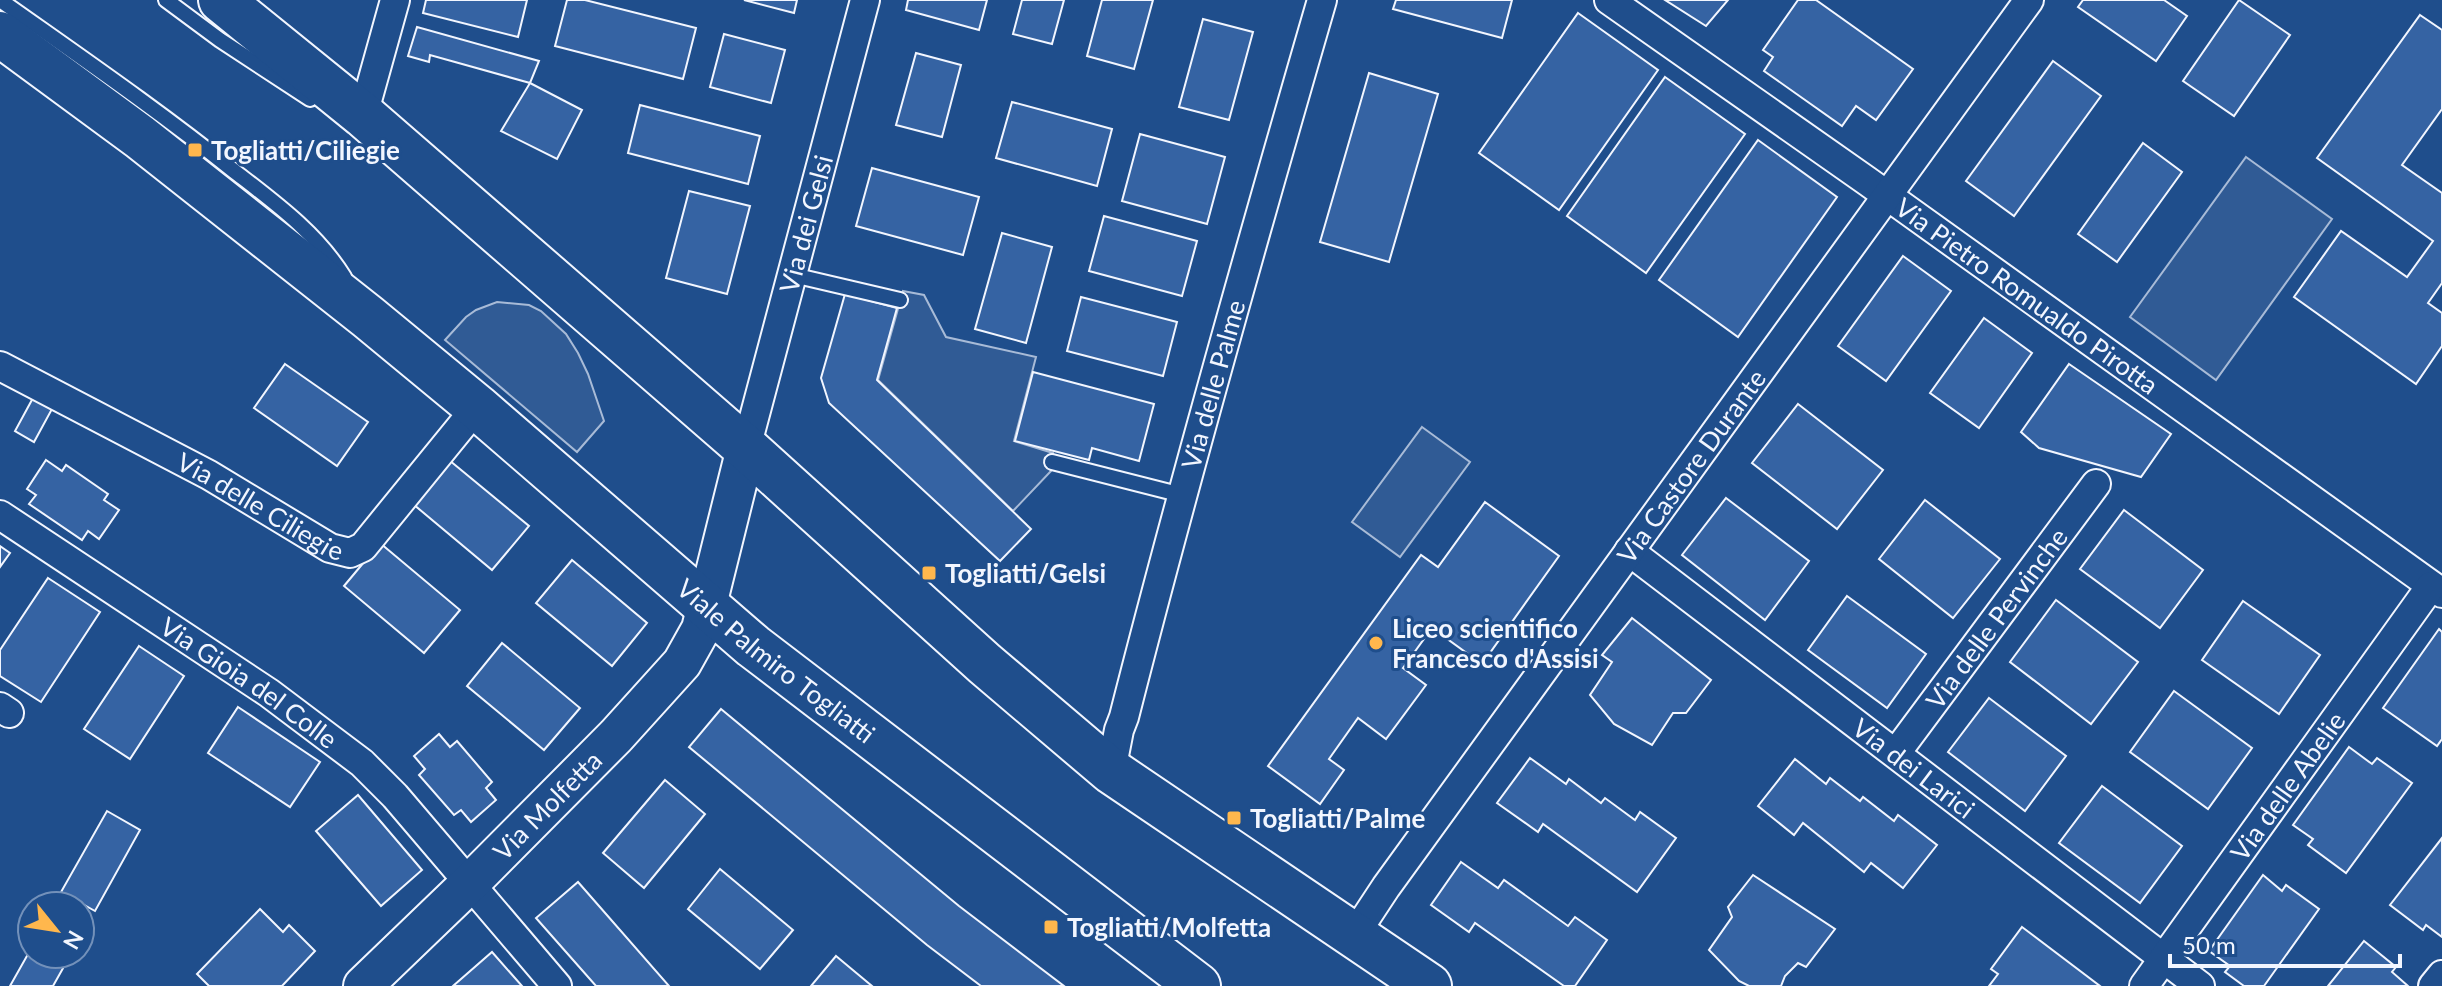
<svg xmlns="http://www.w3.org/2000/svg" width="2442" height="986" viewBox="0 0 2442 986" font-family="Lato,sans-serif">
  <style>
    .built { fill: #305b95; stroke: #a8bbd7; stroke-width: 2 }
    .building { fill: #3563a3; stroke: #f2f6ff; stroke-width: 2 }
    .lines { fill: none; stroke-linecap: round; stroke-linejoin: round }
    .lane-casing { stroke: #f2f6ff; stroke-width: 18 }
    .street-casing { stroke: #f2f6ff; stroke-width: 32 }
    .secondary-casing { stroke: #f2f6ff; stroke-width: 42 }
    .primary-casing { stroke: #f2f6ff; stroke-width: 48 }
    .lane { stroke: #1f4e8c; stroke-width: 14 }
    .street { stroke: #1f4e8c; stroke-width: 28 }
    .secondary { stroke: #1f4e8c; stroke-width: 38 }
    .primary { stroke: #1f4e8c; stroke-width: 44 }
    .poi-dot { fill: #ffb74d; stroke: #1f4e8c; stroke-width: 3 }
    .labels { text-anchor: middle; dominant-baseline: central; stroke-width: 6; stroke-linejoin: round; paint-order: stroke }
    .poi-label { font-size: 26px; font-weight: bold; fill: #f2f6ff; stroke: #1f4e8c; text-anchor: start }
    .street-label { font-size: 26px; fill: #f2f6ff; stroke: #1f4e8c }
  </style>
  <rect width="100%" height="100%" fill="#1f4e8c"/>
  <g class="built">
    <polygon points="2246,157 2332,219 2216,380 2130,317"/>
    <polygon points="903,291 924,295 946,337 1036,357 1014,441 1053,453 1051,471 1013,511 878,380"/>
    <polygon points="497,302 529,305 541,311 566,334 578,353 588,374 604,421 577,452 445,340 466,317 476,310"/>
    <polygon points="1422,427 1470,462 1400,557 1352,522"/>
  </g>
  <g class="building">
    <polygon points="426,0 527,0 518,37 423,13"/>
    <polygon points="567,0 585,0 696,28 683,79 555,46"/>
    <polygon points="744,0 797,0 794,13"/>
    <polygon points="908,0 987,0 979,30 906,10"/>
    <polygon points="1022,0 1064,0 1052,44 1013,34"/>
    <polygon points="1102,0 1153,0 1134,69 1087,56"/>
    <polygon points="1396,0 1512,0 1502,38 1393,9"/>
    <polygon points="1665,0 1728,0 1706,26"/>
    <polygon points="1798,0 1816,0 1913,69 1876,120 1856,106 1842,126 1764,71 1773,57 1763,50"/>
    <polygon points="2083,0 2164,0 2187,16 2156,61 2078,7"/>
    <polygon points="2239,0 2290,35 2234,116 2183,81"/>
    <polygon points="1578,13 1658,70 1559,210 1479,153"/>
    <polygon points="2420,15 2442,30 2442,109 2402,165 2442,193 2442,283 2428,303 2442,313 2442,346 2416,384 2294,297 2341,231 2407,277 2433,241 2317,158"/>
    <polygon points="1203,19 1253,32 1229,120 1179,107"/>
    <polygon points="417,27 539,61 530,83 430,55 429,62 408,56"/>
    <polygon points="724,34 785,50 771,103 710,87"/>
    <polygon points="916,53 961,65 942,137 896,125"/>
    <polygon points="2053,61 2101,96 2014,216 1966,181"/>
    <polygon points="1369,73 1438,94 1389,262 1320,242"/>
    <polygon points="1665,77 1745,134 1646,273 1567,216"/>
    <polygon points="530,83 582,110 557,159 501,131"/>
    <polygon points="1012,102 1112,129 1097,186 996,158"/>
    <polygon points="640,105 760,136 748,184 628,153"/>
    <polygon points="1140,134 1225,157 1207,224 1122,201"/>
    <polygon points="1758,140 1837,197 1738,337 1659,280"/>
    <polygon points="2143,143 2182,172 2117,262 2078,234"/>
    <polygon points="872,168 979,197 963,255 856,226"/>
    <polygon points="689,191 750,206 727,294 666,278"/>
    <polygon points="1104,216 1197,241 1182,296 1089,271"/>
    <polygon points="1002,233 1052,247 1026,343 975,329"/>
    <polygon points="1903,256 1951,291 1886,381 1838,346"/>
    <polygon points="845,294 897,308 877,380 1031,529 1000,561 829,403 821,378"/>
    <polygon points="1081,297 1177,322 1163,376 1067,351"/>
    <polygon points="1984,318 2032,353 1979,428 1930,393"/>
    <polygon points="285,364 368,422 337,466 254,408"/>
    <polygon points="2069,364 2171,434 2141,477 2039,448 2021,432"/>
    <polygon points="1033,372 1154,404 1139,461 1092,448 1089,460 1015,441"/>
    <polygon points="33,398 52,409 34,442 15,431"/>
    <polygon points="1798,404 1883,470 1837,529 1752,463"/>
    <polygon points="46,460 62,471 66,465 108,494 104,500 119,510 99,539 88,531 82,540 29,504 36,495 27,489"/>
    <polygon points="449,460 529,526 492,570 413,504"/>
    <polygon points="1726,498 1809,561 1765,620 1682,555"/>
    <polygon points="1925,500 2000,559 1953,618 1879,559"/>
    <polygon points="1485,502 1559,556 1482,664 1432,628 1403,668 1426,685 1386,739 1358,718 1329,759 1344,770 1320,804 1268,766 1421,555 1438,567"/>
    <polygon points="2124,510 2203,570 2160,628 2080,569"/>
    <polygon points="380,543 460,610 424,653 344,586"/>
    <polygon points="0,546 10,553 0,567"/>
    <polygon points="572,560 647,623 612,666 536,603"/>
    <polygon points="48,578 100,612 41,702 0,676 0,650"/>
    <polygon points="1847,596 1926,654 1887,708 1808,650"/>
    <polygon points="2056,600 2138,662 2091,724 2010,662"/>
    <polygon points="2243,601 2320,655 2279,714 2202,660"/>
    <polygon points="1632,618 1711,680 1686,713 1673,713 1652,745 1614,724 1590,695 1612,662 1602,655"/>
    <polygon points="2439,629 2442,632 2442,739 2437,746 2383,708"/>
    <polygon points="502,643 580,708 544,750 467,686"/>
    <polygon points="139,646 184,676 130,759 84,729"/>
    <polygon points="2174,691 2252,748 2208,809 2130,752"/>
    <polygon points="1989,698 2066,756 2025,811 1948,752"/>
    <polygon points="238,707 320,762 290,807 208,753"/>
    <polygon points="721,709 959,906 1064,986 981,986 927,945 689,747"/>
    <polygon points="439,734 450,747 457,741 492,782 486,788 496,800 471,822 461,810 454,815 419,775 425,769 414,756"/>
    <polygon points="2349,747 2372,764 2377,758 2412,783 2346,873 2308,845 2313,839 2293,825"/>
    <polygon points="1530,758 1566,784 1569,779 1601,803 1605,798 1635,820 1640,812 1676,838 1637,892 1543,824 1538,832 1497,803"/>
    <polygon points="1795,759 1826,784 1830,778 1860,801 1863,797 1894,821 1898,815 1937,845 1903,888 1871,863 1864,872 1803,823 1794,835 1758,806"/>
    <polygon points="665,780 705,814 644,888 603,853"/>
    <polygon points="2102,786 2182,846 2140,903 2059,843"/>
    <polygon points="358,795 422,870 381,906 316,831"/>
    <polygon points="107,811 140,830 95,911 61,892"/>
    <polygon points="2442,838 2442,937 2426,925 2423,930 2390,905"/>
    <polygon points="1461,862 1498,888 1504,880 1568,926 1575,917 1607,940 1575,986 1564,986 1475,923 1469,932 1431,905"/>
    <polygon points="720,869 793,930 760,969 688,909"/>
    <polygon points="1753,875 1835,929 1806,967 1798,963 1785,976 1781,986 1749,986 1739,981 1709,950 1732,917 1728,907"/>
    <polygon points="2263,875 2282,891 2286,885 2319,909 2264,986 2244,986 2225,972 2230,966 2209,951"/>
    <polygon points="578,882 669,986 596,986 536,918"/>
    <polygon points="260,909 283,932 289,925 315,951 282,986 209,986 197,974"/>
    <polygon points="2022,927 2100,986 1989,986 1998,974 1991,969"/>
    <polygon points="2364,941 2396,967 2392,972 2408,986 2328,986"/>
    <polygon points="32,947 32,954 71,954 53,986 10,986"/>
    <polygon points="492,952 522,986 453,986"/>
    <polygon points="836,956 872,986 811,986"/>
  </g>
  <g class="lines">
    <defs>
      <g id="lane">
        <path d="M0 0C79 56 158 110 234 171 274 202 317 233 344 277"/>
        <polyline points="166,0 220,40 310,99"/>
        <polyline points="793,275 900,300"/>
        <polyline points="1052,462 1182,495"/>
      </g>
      <g id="street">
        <path id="s1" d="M1609 0 1867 181 2442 593"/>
        <polyline points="363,115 395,0"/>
        <path id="s2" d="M0 366 209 475 330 548 350 553 363 547 477 407"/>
        <path id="s3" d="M746 448 865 0"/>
        <path id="s4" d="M0 515 269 693 362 763 395 796 557 986"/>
        <path id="s5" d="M1629 551 2200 986"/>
        <polyline points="0,707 9,713"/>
        <path id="s6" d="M1896 753 2096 484"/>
        <path id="s7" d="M1111 771 1119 730 1124 717C1185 477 1253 238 1322 0"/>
        <path id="s8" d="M1355 934 1386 887 2029 0"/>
        <path id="s9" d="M2144 986 2431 586"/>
        <polyline points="2433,986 2442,975"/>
      </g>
      <g id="secondary">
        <path id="s10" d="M363 986 469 884 616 736 682 663 701 629 746 448"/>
      </g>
      <g id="primary">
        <polyline points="221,0 363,115 746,448 985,664 1111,771 1429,986"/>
        <path id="s11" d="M0 34 140 137 368 317 477 407 753 646 1198 986"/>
      </g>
    </defs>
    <use href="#lane" class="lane-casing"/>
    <use href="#street" class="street-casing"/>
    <use href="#secondary" class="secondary-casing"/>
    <use href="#primary" class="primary-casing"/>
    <use href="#lane" class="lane"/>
    <use href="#street" class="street"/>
    <use href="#secondary" class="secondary"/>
    <use href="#primary" class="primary"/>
  </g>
  <g class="poi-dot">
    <rect x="187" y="142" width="16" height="16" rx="4"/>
    <rect x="921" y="565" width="16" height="16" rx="4"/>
    <circle cx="1376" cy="643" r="8"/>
    <rect x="1226" y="810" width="16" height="16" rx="4"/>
    <rect x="1043" y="919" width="16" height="16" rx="4"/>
  </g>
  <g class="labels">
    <g class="poi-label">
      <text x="211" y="150">Togliatti/Ciliegie</text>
      <text x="945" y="573">Togliatti/Gelsi</text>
      <text x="1392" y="628">Liceo scientifico<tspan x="1392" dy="30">Francesco d'Assisi</tspan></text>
      <text x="1250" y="818">Togliatti/Palme</text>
      <text x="1067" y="927">Togliatti/Molfetta</text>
    </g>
    <g class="street-label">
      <text stroke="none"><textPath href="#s3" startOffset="232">Via dei Gelsi</textPath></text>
      <text stroke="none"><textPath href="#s1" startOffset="512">Via Pietro Romualdo Pirotta</textPath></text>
      <text stroke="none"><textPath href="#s7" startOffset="400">Via delle Palme</textPath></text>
      <text stroke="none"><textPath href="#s8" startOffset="576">Via Castore Durante</textPath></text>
      <text stroke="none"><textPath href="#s2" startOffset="296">Via delle Ciliegie</textPath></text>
      <text stroke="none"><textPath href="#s6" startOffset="168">Via delle Pervinche</textPath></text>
      <text stroke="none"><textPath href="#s11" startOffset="998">Viale Palmiro Togliatti</textPath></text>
      <text stroke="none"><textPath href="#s4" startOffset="300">Via Gioia del Colle</textPath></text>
      <text stroke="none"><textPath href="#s5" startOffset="358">Via dei Larici</textPath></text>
      <text stroke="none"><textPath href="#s9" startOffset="246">Via delle Abelie</textPath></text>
      <text stroke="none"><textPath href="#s10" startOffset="258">Via Molfetta</textPath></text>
    </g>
  </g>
  <g transform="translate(56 930) rotate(120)"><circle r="38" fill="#1f4e8c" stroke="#7391ba" stroke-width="2"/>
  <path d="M0-6L14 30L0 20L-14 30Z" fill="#ffb74d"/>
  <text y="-12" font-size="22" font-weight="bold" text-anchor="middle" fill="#f2f6ff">N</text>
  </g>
  <path d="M2170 954v12h230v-12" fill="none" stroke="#f2f6ff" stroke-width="4"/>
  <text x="2182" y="954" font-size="24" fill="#f2f6ff" stroke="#1f4e8c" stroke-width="6" paint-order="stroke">50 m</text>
</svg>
